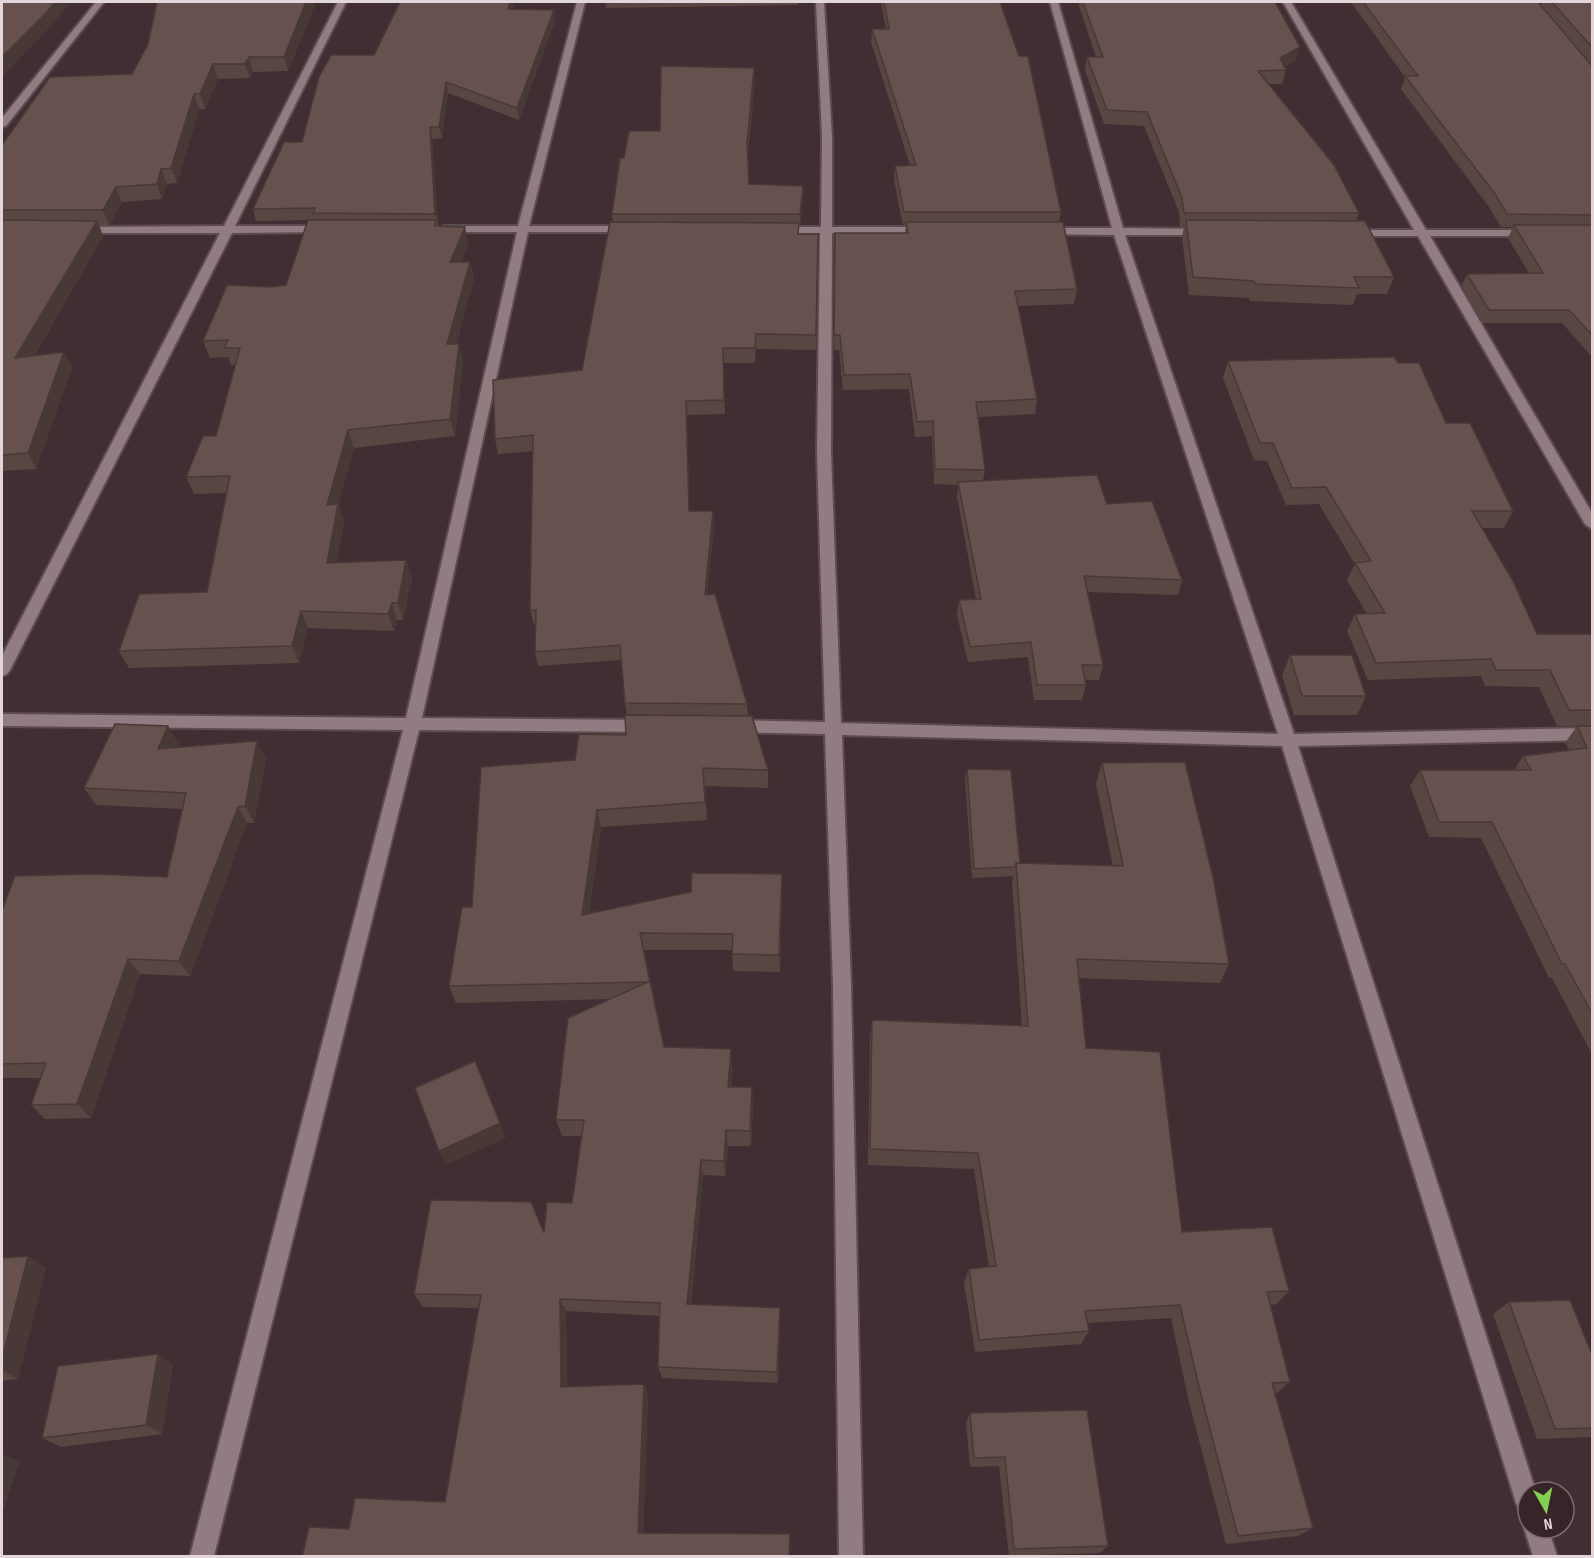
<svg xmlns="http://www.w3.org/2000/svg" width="1594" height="1558" viewBox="0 0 1594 1558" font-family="'Sofia Sans Condensed',sans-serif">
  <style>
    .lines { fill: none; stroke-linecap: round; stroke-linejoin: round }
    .minor-casing { stroke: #5c4c50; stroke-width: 4 }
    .minor { fill: #927b81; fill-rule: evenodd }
    .wall { fill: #594643 }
    .shaded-wall { fill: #483937 }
    .building { fill: #67514e; stroke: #483937; stroke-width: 1.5 }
  </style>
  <rect width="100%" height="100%" fill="#412e33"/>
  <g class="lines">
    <defs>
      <g id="minor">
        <polygon points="96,2 104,2 6,126 2,127 2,118"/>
        <polygon points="338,2 346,2 235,226 326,226 332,229 326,232 232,233 10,670 7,674 2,676 2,656 220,233 78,233 72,230 78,227 224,226"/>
        <polygon points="577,2 585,2 529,226 632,226 638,229 632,232 528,232 422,718 647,720 653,722 655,726 653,730 647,732 419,730 214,1556 190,1556 403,730 2,726 2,714 406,718 517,232 444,232 438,229 444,226 518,226"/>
        <polygon points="816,2 824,2 832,137 832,227 926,227 932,230 926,233 832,233 831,453 841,723 1278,734 1114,235 1044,234 1038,231 1044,228 1112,228 1050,2 1058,2 1123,228 1205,229 1211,232 1205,235 1125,235 1294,734 1592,728 1592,740 1298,746 1536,1492 1528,1492 1528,1515 1520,1511 1516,1503 1282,746 842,735 851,986 863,1556 839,1556 833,986 825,734 733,732 727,730 725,726 727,722 733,720 825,722 817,453 820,233 777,233 771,230 777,227 821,227 822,137"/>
        <polygon points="1283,2 1291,2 1426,230 1532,230 1538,233 1532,236 1430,236 1592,513 1592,529 1585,524 1418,236 1350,236 1344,233 1350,230 1414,230"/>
        <polygon points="1528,1520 1528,1528 1548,1528 1557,1556 1533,1556 1524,1528"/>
      </g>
    </defs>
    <use href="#minor" class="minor-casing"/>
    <use href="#minor" class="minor"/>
  </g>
  <g class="wall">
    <polygon points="316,2 288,71 253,72 250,78 218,79 205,109 199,109 177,183 167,184 162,199 122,202 109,225 99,225 103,236 34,356 64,352 72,367 36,469 2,471 2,145 132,74"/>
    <polygon points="400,2 515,2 513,9 554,10 555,21 519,120 448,93 442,138 432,139 438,225 468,243 461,262 470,262 474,278 456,344 463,361 455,436 354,448 338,504 344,522 336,563 406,560 412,577 403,620 397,620 394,631 308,628 299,663 129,668 119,651 207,592 226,493 194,494 186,477 216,436 236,365 231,365 228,357 210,358 203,341 271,287 286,285 308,220 256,221 253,209 302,142 374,55"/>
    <polygon points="605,2 798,2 798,5 606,8"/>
    <polygon points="881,2 1000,2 1061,212 1059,222 1077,289 1074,304 1018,306 1037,399 1035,414 978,417 985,470 983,481 1107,504 1182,580 1178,595 1088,592 1103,665 1099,680 1085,680 1086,685 1082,700 1034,700 1028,657 968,662 957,615 959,600 976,599 957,497 958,485 934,484 932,436 915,437 909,389 843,390 839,350 834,350 835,233 905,233 906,226 903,226 894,180 895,166 910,165 871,42 872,29 886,29"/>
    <polygon points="1079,2 1275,2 1296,60 1284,67 1286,70 1282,84 1268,84 1359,213 1356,221 1394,277 1387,294 1357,294 1353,305 1250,301 1249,298 1189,295 1182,237 1184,227 1180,227 1179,212 1144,126 1104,124 1085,70 1087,57 1096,57 1079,6"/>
    <polygon points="1351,2 1538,2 1541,5 1543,2 1593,2 1593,358 1562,323 1483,323 1461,287 1467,274 1529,273 1508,238 1513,227 1501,227 1489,207 1401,89 1405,77"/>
    <polygon points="754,68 755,79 748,154 749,184 803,186 803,197 800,226 799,226 799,234 818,234 816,350 756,349 755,363 723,363 725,414 687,415 689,511 713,511 714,526 707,595 747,704 748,716 768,770 768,788 705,786 707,820 601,827 589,913 782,892 780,972 733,971 732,950 644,950 664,1047 732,1066 731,1087 753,1104 751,1146 728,1146 725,1176 703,1175 691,1304 780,1308 780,1321 778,1383 662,1378 658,1367 659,1316 566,1311 567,1387 644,1384 648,1395 643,1533 790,1557 349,1529 445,1502 479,1308 423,1307 414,1294 544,1232 572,1203 582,1136 562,1136 556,1120 611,999 456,1003 449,986 472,907 575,760 626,735 627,715 625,703 621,660 538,666 535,652 536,625 534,625 530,610 533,451 498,454 495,439 582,370 613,222 612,214 624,158 660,131"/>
    <polygon points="1228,361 1398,363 1446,423 1513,511 1504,528 1482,528 1537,634 1593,634 1593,1056 1552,978 1549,978 1481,838 1429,837 1410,786 1420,770 1514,770 1523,756 1569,750 1565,743 1577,726 1557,726 1539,687 1485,686 1481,676 1368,680 1347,631 1355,614 1367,614 1347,580 1355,564 1319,504 1286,505 1267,461 1254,460 1223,378"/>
    <polygon points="1290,655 1366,696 1357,715 1294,715 1282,675"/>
    <polygon points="168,726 178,744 176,748 266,759 254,823 247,823 190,976 140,974 91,1118 45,1119 31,1105 41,1078 2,1078 2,910 167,877 182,809 96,805 84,788"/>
    <polygon points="1102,763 1229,964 1220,983 1079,978 1086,1048 1182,1232 1289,1291 1277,1304 1270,1305 1290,1382 1277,1393 1275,1393 1313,1528 1298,1536 1226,1544 1188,1398 1171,1318 1087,1323 1089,1331 1081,1344 975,1352 964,1282 969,1269 989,1267 974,1169 868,1165 870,1038 872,1020 1022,1026 1012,882 1013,876 972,878 965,779 967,769 1020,863 1113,866 1096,784"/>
    <polygon points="2,1258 46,1268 18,1379 2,1381"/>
    <polygon points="1509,1302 1593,1357 1593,1437 1537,1439 1493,1314"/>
    <polygon points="173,1365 162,1434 61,1447 42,1438"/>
    <polygon points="970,1413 1108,1546 1100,1553 1009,1556 999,1466 970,1467 966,1423"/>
  </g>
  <g class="shaded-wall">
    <polygon points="55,2 70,2 52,25 2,77 2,57"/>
    <polygon points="306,2 316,2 288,71 284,57"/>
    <polygon points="510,2 515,2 510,20 508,9"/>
    <polygon points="554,10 555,21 519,120 517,108"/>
    <polygon points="1300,47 1296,60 1276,71 1280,58"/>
    <polygon points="249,57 253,72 250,78 245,64"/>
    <polygon points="213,64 218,79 205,109 200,94"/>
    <polygon points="754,68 755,79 747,155 747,144"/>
    <polygon points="446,82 448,93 442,138 439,127"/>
    <polygon points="194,94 199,109 177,183 171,168"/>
    <polygon points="430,127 432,139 438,225 435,214"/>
    <polygon points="161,169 167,184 162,199 157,184"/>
    <polygon points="803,186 803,197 800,226 800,214"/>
    <polygon points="116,187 122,202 109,225 103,210"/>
    <polygon points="97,221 103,236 23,374 15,358"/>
    <polygon points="465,227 468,243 454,279 450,262"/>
    <polygon points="470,262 474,278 451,361 447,344"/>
    <polygon points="756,334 756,349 755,363 755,348"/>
    <polygon points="459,344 463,361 455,436 450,419"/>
    <polygon points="64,352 72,367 36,469 28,453"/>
    <polygon points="686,401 687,415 690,526 689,511"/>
    <polygon points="348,430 354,448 333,522 327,505"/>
    <polygon points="338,504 344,522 333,580 327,563"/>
    <polygon points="713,511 714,526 706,609 705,595"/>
    <polygon points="406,560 412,577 403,620 398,603"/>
    <polygon points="392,603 397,620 394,631 388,614"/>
    <polygon points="301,611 308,628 299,663 292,646"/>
    <polygon points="168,726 178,744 168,766 158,749"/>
    <polygon points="257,741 266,759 254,823 245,806"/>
    <polygon points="238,807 247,823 190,976 179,961"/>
    <polygon points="597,810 601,827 586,932 582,915"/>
    <polygon points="782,874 782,892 780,972 779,955"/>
    <polygon points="128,959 140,974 91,1118 77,1104"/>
    <polygon points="731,1049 732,1066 729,1103 728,1087"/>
    <polygon points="482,1077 506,1138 446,1165 439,1151"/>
    <polygon points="752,1087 753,1104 751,1146 750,1131"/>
    <polygon points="726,1130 728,1146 725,1176 724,1161"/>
    <polygon points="701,1160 703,1175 689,1317 687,1304"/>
    <polygon points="28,1256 46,1268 18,1379 2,1370 2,1359"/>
    <polygon points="560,1299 566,1311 567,1398 561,1387"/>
    <polygon points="780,1308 780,1321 778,1383 777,1372"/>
    <polygon points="158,1354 173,1365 162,1434 146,1425"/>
    <polygon points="644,1384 648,1395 643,1541 638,1533"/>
    <polygon points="2,1454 19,1462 2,1516"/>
  </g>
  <g class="building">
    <polygon points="2,2 55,2 47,12 2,57"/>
    <polygon points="157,2 306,2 284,57 249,57 245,64 213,64 200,94 194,94 171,168 161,169 157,184 116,187 103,210 2,210 2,145 50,77 132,74 148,44"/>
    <polygon points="400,2 510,2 508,9 554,10 517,108 446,82 439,127 430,127 435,214 313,213 315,208 253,209 284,142 302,142 319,77 331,55 374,55"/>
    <polygon points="884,2 1000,2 1019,56 1028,56 1061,212 904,212 895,166 916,165 872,29 889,29"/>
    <polygon points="1083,2 1275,2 1300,47 1280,58 1286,70 1258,71 1334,165 1359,213 1184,213 1182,198 1147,112 1107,110 1087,57 1103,57"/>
    <polygon points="1363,2 1538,2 1593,67 1593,215 1507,214 1495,194 1405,76 1418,76"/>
    <polygon points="1552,2 1593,2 1593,48"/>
    <polygon points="661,66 754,68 747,144 749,184 803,186 800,214 612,214 620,158 624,158 629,131 660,131"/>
    <polygon points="2,220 97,221 15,358 64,352 28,453 2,455"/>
    <polygon points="308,220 435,220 435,226 465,227 450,262 470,262 447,344 459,344 450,419 348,430 327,505 338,504 327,563 406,560 398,603 392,603 388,614 301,611 292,646 119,651 139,594 207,592 230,476 186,477 203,436 216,436 240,348 224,348 228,340 203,341 227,285 271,287 286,285"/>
    <polygon points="1186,220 1365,221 1394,277 1354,277 1359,288 1255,284 1254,281 1193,277"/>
    <polygon points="610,222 799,223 798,234 818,234 816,335 756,334 755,348 723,348 724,400 686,401 689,511 713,511 705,595 715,594 747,704 625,703 620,645 535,652 536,610 530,610 533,435 495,439 493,380 582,370"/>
    <polygon points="906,222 1063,222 1077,289 1015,291 1037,399 976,402 985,470 935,469 933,421 917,422 910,374 844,375 840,335 834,335 835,233 908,233"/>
    <polygon points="1514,225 1593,225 1593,336 1569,310 1489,310 1467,274 1543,273"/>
    <polygon points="1394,357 1398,363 1419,363 1446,423 1470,423 1513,511 1472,511 1513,581 1537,634 1593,634 1593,710 1569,710 1550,670 1496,670 1491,659 1376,663 1355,614 1385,613 1355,563 1371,561 1326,487 1292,488 1273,443 1260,443 1228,361"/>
    <polygon points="1097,475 1107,504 1152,501 1182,580 1084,576 1103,665 1082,665 1086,685 1037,685 1031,642 970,647 959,600 981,599 958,482"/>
    <polygon points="1290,655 1352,655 1366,696 1302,696"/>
    <polygon points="625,715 752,716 768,770 703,768 705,802 597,810 582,915 691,892 692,873 782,874 779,955 732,954 733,934 640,933 650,982 449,986 462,907 472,907 481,767 575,760 579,734 626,735"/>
    <polygon points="115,724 168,726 158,749 257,741 245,806 238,807 179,961 128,959 77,1104 31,1105 46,1063 2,1064 2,910 15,876 93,874 167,877 186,793 84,788"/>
    <polygon points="1577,726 1593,726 1593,1015 1565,964 1562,964 1492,822 1439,822 1420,770 1531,770 1523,756 1587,748"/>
    <polygon points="1185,762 1213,877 1229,964 1077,959 1086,1048 1160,1052 1182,1232 1272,1227 1289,1291 1267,1292 1290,1382 1272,1383 1313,1528 1238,1536 1199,1387 1180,1305 1085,1311 1089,1331 979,1340 969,1269 996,1266 978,1153 870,1149 872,1020 1028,1026 1016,863 1123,866 1102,763"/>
    <polygon points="967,769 1011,770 1020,863 1016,863 1015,867 974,869"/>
    <polygon points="650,981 664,1047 731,1049 728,1087 752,1087 750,1131 726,1130 724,1161 701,1160 687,1304 780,1308 777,1372 658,1367 660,1303 560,1299 561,1387 644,1384 638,1533 790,1534 789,1557 302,1557 309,1527 349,1529 355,1498 445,1502 481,1295 414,1294 431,1200 531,1202 544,1233 547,1202 572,1203 584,1120 556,1120 568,1018"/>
    <polygon points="475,1061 500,1123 439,1151 415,1088"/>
    <polygon points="28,1256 2,1359 2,1258"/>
    <polygon points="1570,1300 1593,1357 1593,1428 1555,1429 1509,1302"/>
    <polygon points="158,1354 146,1425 42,1438 58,1366"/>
    <polygon points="1087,1410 1108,1546 1014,1549 1005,1457 974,1458 970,1413"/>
  </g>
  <rect width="1594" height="1558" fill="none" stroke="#e3d6da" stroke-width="6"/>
  <g transform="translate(1546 1510) rotate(171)"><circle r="28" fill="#372429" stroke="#7c6b70" stroke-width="1.5"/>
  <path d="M0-4.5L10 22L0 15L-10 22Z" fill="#82d04f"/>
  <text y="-9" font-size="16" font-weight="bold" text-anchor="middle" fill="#e3d6da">N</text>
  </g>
</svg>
